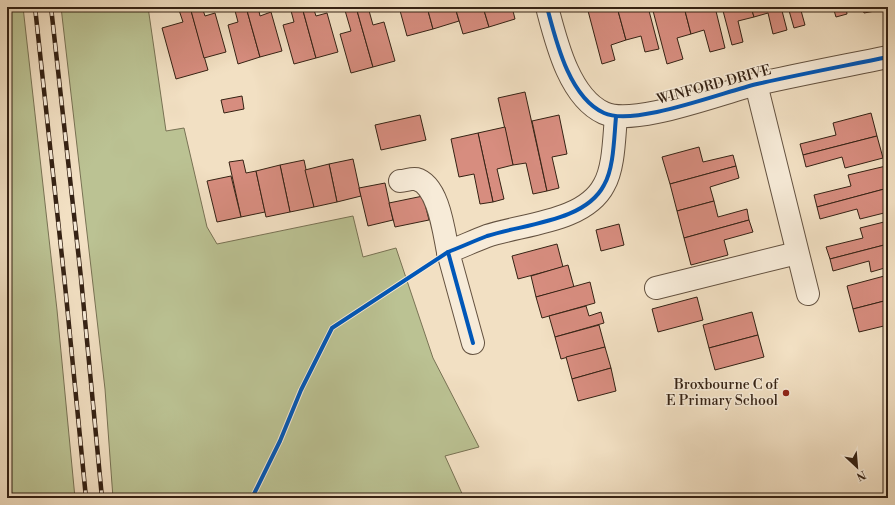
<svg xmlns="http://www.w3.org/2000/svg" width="895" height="505" viewBox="0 0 895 505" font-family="'Libre Bodoni',serif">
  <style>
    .green { fill: #bbc293; stroke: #787254 }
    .building { fill: #d78d7f; stroke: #352214 }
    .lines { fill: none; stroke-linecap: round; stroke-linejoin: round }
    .minor-casing { stroke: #645240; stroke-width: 24 }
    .minor { stroke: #f7ebd8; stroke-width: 22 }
    .rail-casing { stroke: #352214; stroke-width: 4.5 }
    .rail { stroke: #f7ebd8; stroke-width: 3; stroke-dasharray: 9; stroke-linecap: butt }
    .cycleway-casing { stroke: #f7ebd8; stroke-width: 6 }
    .cycleway { stroke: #0057b8; stroke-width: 4 }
    .poi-dot { fill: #8f2418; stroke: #f7ebd8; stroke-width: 1.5 }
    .labels { text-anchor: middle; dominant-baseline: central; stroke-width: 3; stroke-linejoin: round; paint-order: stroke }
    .street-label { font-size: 14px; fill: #352214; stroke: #f7ebd8 }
    .poi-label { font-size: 14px; fill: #352214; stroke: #f7ebd8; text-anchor: end }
  </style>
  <rect width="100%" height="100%" fill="#f2e0c3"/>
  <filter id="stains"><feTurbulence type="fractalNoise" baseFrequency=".005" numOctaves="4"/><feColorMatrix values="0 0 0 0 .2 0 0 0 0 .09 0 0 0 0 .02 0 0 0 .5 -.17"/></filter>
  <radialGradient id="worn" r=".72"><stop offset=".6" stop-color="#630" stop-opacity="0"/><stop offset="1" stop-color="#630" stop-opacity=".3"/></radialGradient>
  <g class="green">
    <polygon points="7,7 23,7 57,310 75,498 7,498"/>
    <polygon points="61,7 148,7 166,131 184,128 207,227 217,244 353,216 363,257 396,248 433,358 479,447 445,456 464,498 113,498 105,389"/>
  </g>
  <g class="building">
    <polygon points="178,7 190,7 208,70 176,79 162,28 183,22"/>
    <polygon points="190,7 202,7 205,16 215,13 226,52 204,58"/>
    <polygon points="234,7 246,7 260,57 238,64 228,25 238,22"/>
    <polygon points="246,7 258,7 260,16 271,12 282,51 260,57"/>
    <polygon points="290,7 302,7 316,58 294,64 283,25 294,22"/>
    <polygon points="302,7 313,7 316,16 327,13 338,52 316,58"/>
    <polygon points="344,7 356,7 373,67 351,73 340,34 351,31"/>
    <polygon points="356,7 368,7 373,25 384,22 395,61 373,67"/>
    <polygon points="399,7 427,7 433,29 407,36"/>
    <polygon points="427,7 455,7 459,21 433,29"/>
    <polygon points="455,7 483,7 489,27 463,34"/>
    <polygon points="483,7 512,7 515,19 489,27"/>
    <polygon points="587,7 617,7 626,40 611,45 615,60 602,64"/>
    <polygon points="617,7 648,7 659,49 645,52 641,36 626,40"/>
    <polygon points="652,7 684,7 691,34 677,38 683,59 667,64"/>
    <polygon points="684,7 715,7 725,48 710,52 704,30 691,34"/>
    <polygon points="722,7 751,7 754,17 738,21 743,42 732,45"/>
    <polygon points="751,7 781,7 787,30 773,34 768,13 754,17"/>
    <polygon points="788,7 800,7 805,25 794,28"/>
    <polygon points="833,7 846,7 847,14 836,17"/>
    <polygon points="862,7 874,7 875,11 864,13"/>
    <polygon points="525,92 547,191 533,194 526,163 513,165 498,98"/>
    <polygon points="242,96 244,109 224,113 221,100"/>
    <polygon points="871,113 877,136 803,155 800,144 836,135 833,123"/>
    <polygon points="420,115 426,140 381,150 375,125"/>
    <polygon points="559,115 567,154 552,157 559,188 547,191 532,121"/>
    <polygon points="505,127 513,165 497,169 504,199 493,202 478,133"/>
    <polygon points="478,133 493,202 480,204 474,174 459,177 451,139"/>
    <polygon points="877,136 883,158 845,168 842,157 806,167 803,155"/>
    <polygon points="699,147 703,162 733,155 736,166 670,184 662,157"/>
    <polygon points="353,159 361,196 337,202 329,164"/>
    <polygon points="243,160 246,173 256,171 265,212 241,217 229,162"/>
    <polygon points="304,160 314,207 290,212 280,165"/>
    <polygon points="329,164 337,202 314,207 305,170"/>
    <polygon points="280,165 290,212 266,217 256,171"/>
    <polygon points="736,166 739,178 710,187 714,201 677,211 670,184"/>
    <polygon points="886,166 888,188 817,207 814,195 851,186 848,175"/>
    <polygon points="231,176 241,217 217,222 207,181"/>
    <polygon points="385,183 393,220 368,226 359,188"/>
    <polygon points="888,188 888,212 860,219 857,209 820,219 817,207"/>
    <polygon points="423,196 429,220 395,227 389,203"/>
    <polygon points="714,201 718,217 747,209 749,220 684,238 677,211"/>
    <polygon points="749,220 753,232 724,240 728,255 691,265 684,238"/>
    <polygon points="888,221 888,244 830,259 826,247 863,238 860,228"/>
    <polygon points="619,224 624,245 601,251 596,230"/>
    <polygon points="557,244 563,267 518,279 512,256"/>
    <polygon points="888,244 888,267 871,272 869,261 833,271 830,259"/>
    <polygon points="568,265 574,287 536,297 531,276"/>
    <polygon points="888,275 888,300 853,309 847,286"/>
    <polygon points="590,282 595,303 542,318 536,297"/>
    <polygon points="697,297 703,320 658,332 652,309"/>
    <polygon points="888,300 888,325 859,332 853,309"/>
    <polygon points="586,306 589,316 601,312 604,323 555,337 549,316"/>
    <polygon points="752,312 758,335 709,348 703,325"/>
    <polygon points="599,325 605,347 561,359 555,337"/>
    <polygon points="758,335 764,357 715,370 709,348"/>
    <polygon points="605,347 611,368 572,379 566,357"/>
    <polygon points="611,368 616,391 578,401 572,379"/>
  </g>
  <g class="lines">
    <defs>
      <g id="minor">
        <path d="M547 7C556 41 569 97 604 113 634 127 723 92 757 84 801 74 844 66 888 57"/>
        <polyline points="756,84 808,294"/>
        <path d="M400 181C405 181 412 178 416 179 439 185 444 233 448 252"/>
        <polyline points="656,288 797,253"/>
        <path d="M473 343 448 252C461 247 474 241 487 236 523 224 585 222 604 185 614 168 614 137 616 117"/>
      </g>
    </defs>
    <use href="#minor" class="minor-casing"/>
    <use href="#minor" class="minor"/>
    <defs>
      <g id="rail">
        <polyline points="35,7 65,285 86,498"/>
        <polyline points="51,7 81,278 102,498"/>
      </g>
    </defs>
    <use href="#rail" class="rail-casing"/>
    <use href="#rail" class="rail"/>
    <defs>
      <g id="cycleway">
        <path d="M547 7C556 41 569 97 604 113 634 127 723 92 757 84 801 74 844 66 888 57"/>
        <path d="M473 343 448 252C461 247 474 241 487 236 523 224 585 222 604 185 614 168 614 137 616 117"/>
        <polyline points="252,498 280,441 301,390 332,328 448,252"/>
      </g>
    </defs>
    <use href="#cycleway" class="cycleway-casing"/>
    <use href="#cycleway" class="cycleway"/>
  </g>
  <circle class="poi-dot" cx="786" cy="393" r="4"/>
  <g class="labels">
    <g class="street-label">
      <text transform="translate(714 85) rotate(-15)">WINFORD DRIVE</text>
    </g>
    <g class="poi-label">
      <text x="778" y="385">Broxbourne C of<tspan x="778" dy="16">E Primary School</tspan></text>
    </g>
  </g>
  <rect width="895" height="505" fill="none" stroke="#f2e0c3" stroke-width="24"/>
  <rect x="8" y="8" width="879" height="489" fill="none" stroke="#352214" stroke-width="2"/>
  <rect x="12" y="12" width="871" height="481" fill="none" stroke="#352214"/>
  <g transform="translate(857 467) rotate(154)" stroke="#f7ebd8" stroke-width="3" paint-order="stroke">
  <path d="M0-3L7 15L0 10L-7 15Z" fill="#352214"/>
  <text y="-6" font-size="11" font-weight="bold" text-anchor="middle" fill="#352214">N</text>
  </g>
  <rect width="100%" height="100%" filter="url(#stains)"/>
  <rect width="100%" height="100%" fill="url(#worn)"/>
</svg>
